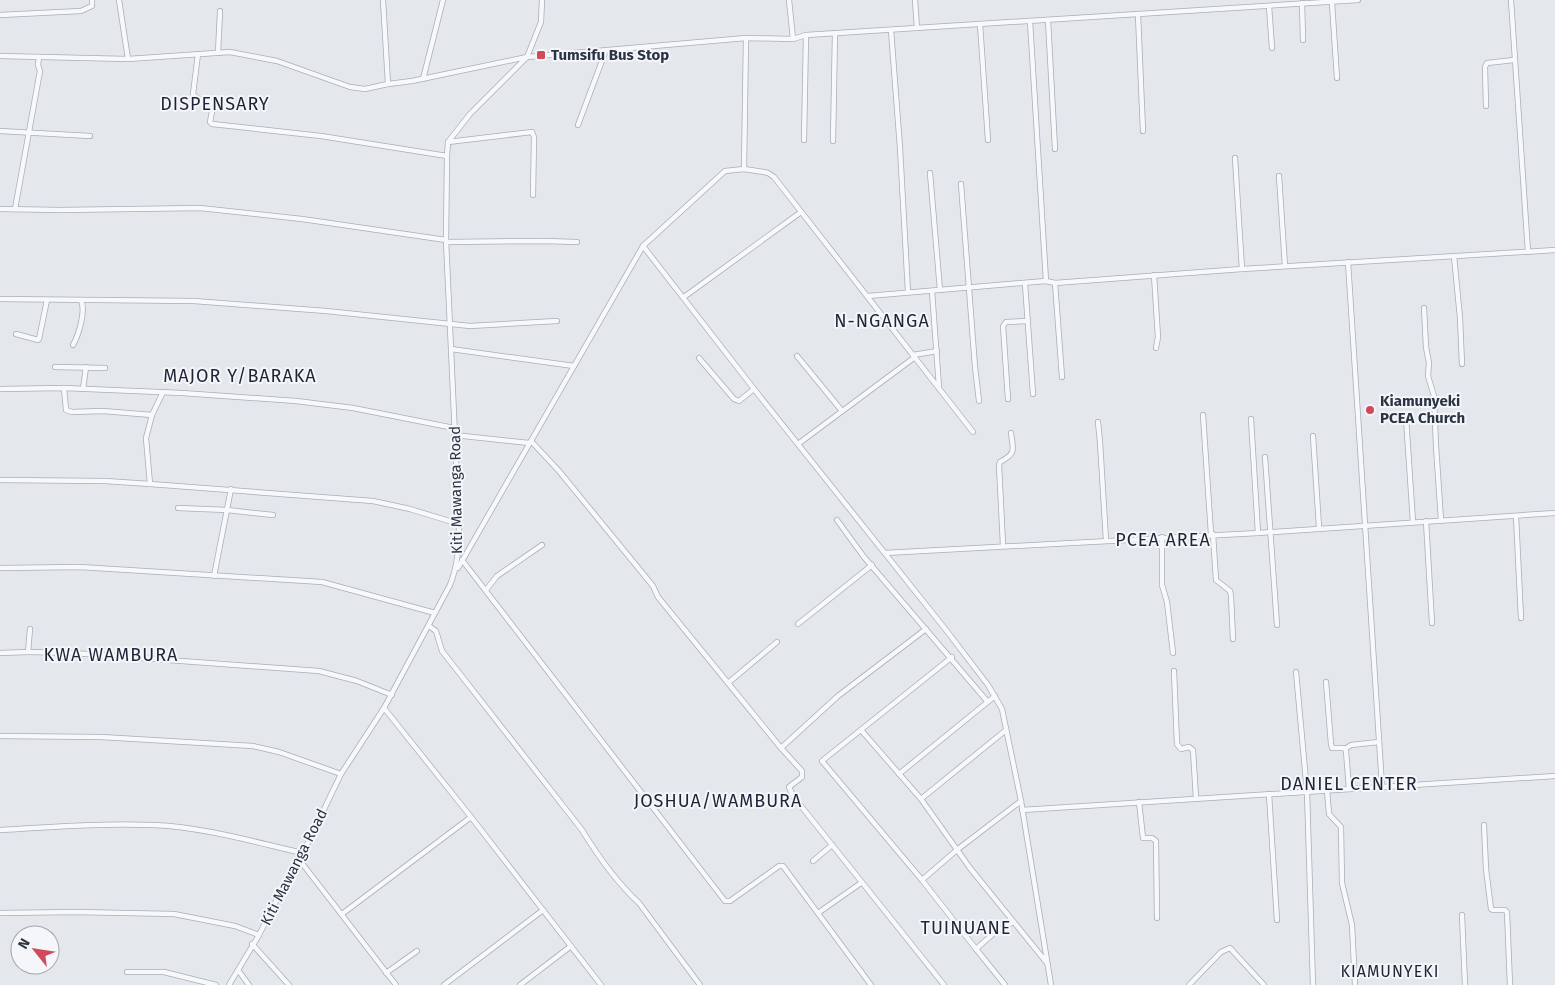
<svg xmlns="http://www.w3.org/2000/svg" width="1555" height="985" viewBox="0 0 1555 985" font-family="'Fira Sans',sans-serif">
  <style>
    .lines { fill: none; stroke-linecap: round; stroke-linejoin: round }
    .minor-casing { stroke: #a9aeb7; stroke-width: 6 }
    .minor { stroke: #f7f8fa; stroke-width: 4.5 }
    .poi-dot { fill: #d1495b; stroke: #f4f6f9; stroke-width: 2 }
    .labels { text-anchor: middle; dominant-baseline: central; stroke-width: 4; stroke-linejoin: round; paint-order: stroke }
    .poi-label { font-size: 15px; font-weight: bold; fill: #2b3445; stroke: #f4f6f9; text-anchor: start }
    .street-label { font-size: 15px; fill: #2b3445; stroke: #f4f6f9 }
    .neighbourhood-label { font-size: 16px; letter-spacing: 1px; fill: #1d2536; stroke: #f4f6f9 }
    .quarter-label { font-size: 18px; letter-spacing: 1px; fill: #1d2536; stroke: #f4f6f9 }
  </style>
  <rect width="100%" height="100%" fill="#e4e7ec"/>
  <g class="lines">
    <defs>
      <g id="minor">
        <polyline points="383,0 388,84"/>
        <polyline points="789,0 793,39"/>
        <polyline points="915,0 917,28"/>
        <polyline points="1511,0 1528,252"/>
        <polyline points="1302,3 1303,40"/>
        <polyline points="1332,3 1337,78"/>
        <polyline points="1269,6 1272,48"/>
        <polyline points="0,15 81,11 92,6 92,0"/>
        <polyline points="1138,15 1143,131"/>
        <polyline points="1048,20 1055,149"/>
        <polyline points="1030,21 1046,281"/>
        <polyline points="980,24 988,140"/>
        <polyline points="891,30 900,148 908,292"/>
        <polyline points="218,53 220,11"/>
        <polyline points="198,54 193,94 197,98 212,103 213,106 210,122 212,124 321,136 447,156"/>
        <polyline points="0,56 128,59 119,0"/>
        <polyline points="128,59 230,52 277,61 350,87 365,89 388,84 412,81 527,57 746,38 793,39 806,35 1358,0"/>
        <polyline points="423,79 443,0"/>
        <polyline points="1486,106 1485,67 1487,63 1514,60"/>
        <polyline points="578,125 606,50"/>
        <polyline points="0,131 90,136"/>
        <polyline points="804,140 806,35"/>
        <polyline points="833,141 835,33"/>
        <polyline points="448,142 532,132 534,137 533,195"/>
        <polyline points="1235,158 1242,269"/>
        <polyline points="744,169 746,38"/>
        <polyline points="930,173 940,290"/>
        <polyline points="1279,176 1285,266"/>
        <polyline points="961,184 975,367 979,401"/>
        <polyline points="0,209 61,210 200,208 302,219 446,240"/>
        <polyline points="15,209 40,71 38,65 39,57"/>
        <polyline points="447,242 544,241 577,242"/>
        <polyline points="643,246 754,389 946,630 988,685 1002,709 1021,801 1051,985"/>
        <polyline points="1454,256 1460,318 1462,364"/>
        <polyline points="1348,262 1382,786"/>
        <polyline points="1154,275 1158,337 1156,348"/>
        <polyline points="1055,283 1062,377"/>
        <polyline points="1025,284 1033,394"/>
        <polyline points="932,291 939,387"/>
        <polyline points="868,296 1046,281 1055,283 1242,269 1555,250"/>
        <polyline points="684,297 801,212"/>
        <polyline points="0,299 194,301 326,311 470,326 557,321"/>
        <polyline points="1424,308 1426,347 1429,363 1428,376 1434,396 1436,446 1441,520"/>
        <polyline points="16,334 38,340 39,339 47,300"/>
        <path d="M73 345C79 334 86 311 81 300"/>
        <polyline points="451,349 574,366"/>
        <polyline points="913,355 937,351"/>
        <polyline points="797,356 842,411"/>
        <polyline points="699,358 734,399 739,401 754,389"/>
        <polyline points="55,367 105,368"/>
        <polyline points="64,388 66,410 72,412 103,411 152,415 163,392"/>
        <polyline points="0,389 64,388 182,393 296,401 353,408 454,428"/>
        <polyline points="83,389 86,367"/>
        <polyline points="1008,399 1003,326 1006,322 1027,321"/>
        <polyline points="1203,415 1211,534"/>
        <polyline points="1406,418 1413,522"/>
        <polyline points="1251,419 1258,533"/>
        <polyline points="1098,422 1100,442 1106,540"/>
        <polyline points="454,435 529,443"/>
        <polyline points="1313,436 1319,527"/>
        <polyline points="531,441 559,471 653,586 658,597 781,748 802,771 802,777 789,787 793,796 944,985"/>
        <polyline points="798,444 915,357"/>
        <polyline points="1265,457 1277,625"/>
        <polyline points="0,480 105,481 150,484 373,501 410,509 459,524"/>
        <polyline points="150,484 146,438 152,415"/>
        <polyline points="178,508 227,510 273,515"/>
        <polyline points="1516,516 1521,618"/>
        <polyline points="837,520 864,557 987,701"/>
        <polyline points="1426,521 1432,623"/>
        <polyline points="1213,534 1216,580 1230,591 1231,596 1233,639"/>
        <polyline points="1162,537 1162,585 1167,602 1173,653"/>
        <path d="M1003 545 999 465 1000 462C1017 453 1013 450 1011 433"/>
        <polyline points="885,553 1258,533 1555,513"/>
        <polyline points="462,560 725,901 730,901 779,866 783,866 871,985"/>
        <polyline points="0,568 80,567 322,582 435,613"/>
        <polyline points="458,568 643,246 725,171 744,169 764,172 768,173 774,177 973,432"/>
        <polyline points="214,576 231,489"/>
        <polyline points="486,590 497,576 542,545"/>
        <polyline points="798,624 872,565"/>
        <path d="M429 626 436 631 442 651 582 830C598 856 616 882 639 903L700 985"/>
        <polyline points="28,652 73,653 319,671 357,681 392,695"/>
        <polyline points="0,653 28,652 30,629"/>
        <polyline points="1174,671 1177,744 1181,749 1189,747 1193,750 1196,798"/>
        <polyline points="1296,672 1307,792 1313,985"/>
        <polyline points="1326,682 1331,744 1332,748 1344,748 1346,751 1349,789"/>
        <polyline points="728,683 777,642"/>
        <polyline points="384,708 471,817 601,985"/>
        <polyline points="861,730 921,799 970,868 1047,963"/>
        <polyline points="0,736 101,737 253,746 279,752 341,774"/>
        <polyline points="781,748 838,696 926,629"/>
        <polyline points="1345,749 1351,745 1379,742"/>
        <polyline points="899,774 995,696"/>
        <polyline points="1327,790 1329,814 1341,827 1342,883 1352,925 1355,985"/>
        <polyline points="1269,794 1277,920"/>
        <polyline points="921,799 1006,730"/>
        <polyline points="1139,802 1143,838 1152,838 1156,841 1157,918"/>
        <polyline points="1022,810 1555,776"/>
        <polyline points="1484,825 1486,869 1491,909 1493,910 1505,910 1507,912 1510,985"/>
        <path d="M0 830C51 827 102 823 153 825 203 827 254 842 303 853"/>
        <polyline points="298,858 396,985"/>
        <polyline points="813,861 832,845"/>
        <polyline points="922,880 822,761 952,657"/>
        <polyline points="0,913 76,912 174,914 235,926 259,935"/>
        <polyline points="818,913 861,883"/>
        <polyline points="342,914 471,817"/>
        <polyline points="1462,915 1465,985"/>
        <polyline points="1013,922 994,933 976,949 922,880 958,849 1021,801"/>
        <polyline points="252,944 289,985"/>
        <polyline points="976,949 1005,985"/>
        <polyline points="238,970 249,985"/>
        <polyline points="127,972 164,972 216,985"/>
        <polyline points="386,973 417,951"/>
        <path d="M229 985 259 935 298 858 303 853 341 774 384 708 450 585C458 565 459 546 459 524L446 240 447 156 448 142 470 114 527 57 541 22 542 0"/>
        <polyline points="444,985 543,910"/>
        <polyline points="520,985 571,946"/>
        <polyline points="1189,985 1221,952 1230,948 1264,985"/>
      </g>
    </defs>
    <use href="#minor" class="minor-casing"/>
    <use href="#minor" class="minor"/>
  </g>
  <g class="poi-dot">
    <rect x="536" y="50" width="10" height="10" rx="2.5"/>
    <circle cx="1370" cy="410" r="5"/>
  </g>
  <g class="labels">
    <g class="poi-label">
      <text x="551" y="55">Tumsifu Bus Stop</text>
      <text x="1380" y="401">Kiamunyeki<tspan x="1380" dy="17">PCEA Church</tspan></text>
    </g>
    <g class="street-label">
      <text transform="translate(456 490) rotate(-91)">Kiti Mawanga Road</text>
      <text transform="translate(294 867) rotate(-63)">Kiti Mawanga Road</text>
    </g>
    <g class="neighbourhood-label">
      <text x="1390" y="971">KIAMUNYEKI</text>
    </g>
    <g class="quarter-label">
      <text x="215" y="104">DISPENSARY</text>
      <text x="882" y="321">N-NGANGA</text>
      <text x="240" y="376">MAJOR Y/BARAKA</text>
      <text x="1163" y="540">PCEA AREA</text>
      <text x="111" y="655">KWA WAMBURA</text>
      <text x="1349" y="784">DANIEL CENTER</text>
      <text x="718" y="801">JOSHUA/WAMBURA</text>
      <text x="966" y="928">TUINUANE</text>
    </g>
  </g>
  <g transform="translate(35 950) rotate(300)"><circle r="24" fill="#f4f6f9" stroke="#a4a8b1"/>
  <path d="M0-4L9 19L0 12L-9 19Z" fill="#d1495b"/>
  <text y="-8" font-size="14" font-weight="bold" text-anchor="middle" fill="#2b3445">N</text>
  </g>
</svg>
